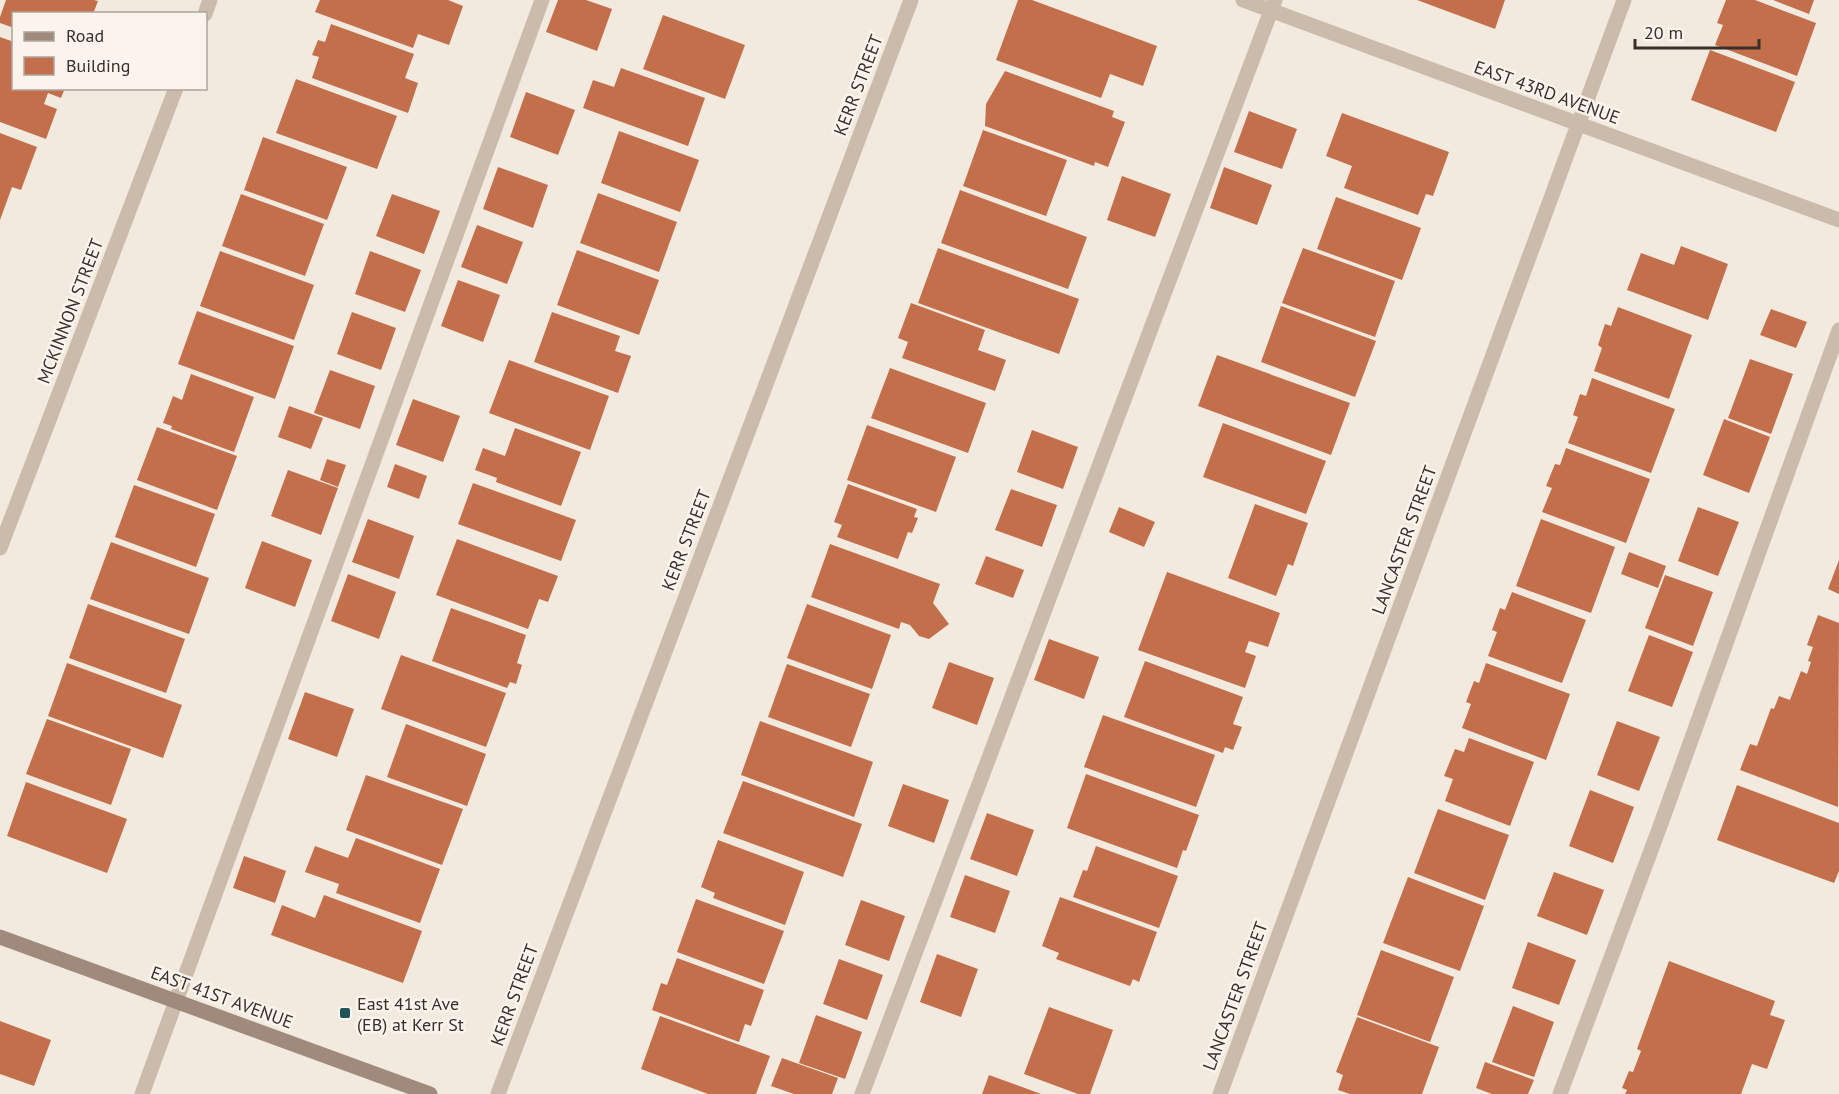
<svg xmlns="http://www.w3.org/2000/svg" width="1839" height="1094" viewBox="0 0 1839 1094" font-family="'PT Sans',sans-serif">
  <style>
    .building { fill: #c46f4c }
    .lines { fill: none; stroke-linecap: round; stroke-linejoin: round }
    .service { stroke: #cbbbab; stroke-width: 15 }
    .minor { stroke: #cbbbab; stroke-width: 15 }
    .secondary { stroke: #9f8a7c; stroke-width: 15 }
    .poi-dot { fill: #20535a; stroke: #faf4ec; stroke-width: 2 }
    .labels { text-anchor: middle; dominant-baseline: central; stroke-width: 5; stroke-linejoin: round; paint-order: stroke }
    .street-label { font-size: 18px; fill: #392f2a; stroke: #faf4ec }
    .poi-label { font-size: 18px; fill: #392f2a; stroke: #faf4ec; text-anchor: start }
  </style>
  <rect width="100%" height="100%" fill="#f3eadf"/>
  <g class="building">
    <polygon points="6,0 94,0 98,1 93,14 14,14 14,28 0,23 0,17"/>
    <polygon points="320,0 448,0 463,6 449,45 418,34 413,48 315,12"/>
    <polygon points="558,0 586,0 612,9 597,51 546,32"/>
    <polygon points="1018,0 1032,0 1157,46 1143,86 1110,74 1101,98 996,60"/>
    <polygon points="1417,0 1505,0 1495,29"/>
    <polygon points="1726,0 1755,0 1816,23 1797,76 1715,45 1723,25 1717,23"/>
    <polygon points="1773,0 1814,0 1809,14"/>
    <polygon points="663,15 745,45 725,99 643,69"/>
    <polygon points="331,24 414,54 405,78 418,83 408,113 312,78 319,57 312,55 318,40 325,42"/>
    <polygon points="0,37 14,42 14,88 65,88 61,98 48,93 44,104 57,109 46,139 0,122"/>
    <polygon points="1710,50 1795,82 1776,132 1691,100"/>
    <polygon points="621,68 705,98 688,146 583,108 593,80 614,87"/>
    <polygon points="1005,71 1114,111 1112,117 1125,122 1108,167 1095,162 1094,166 985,126 986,104"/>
    <polygon points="296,79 397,116 377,169 276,133"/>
    <polygon points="526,92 575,110 558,155 510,137"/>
    <polygon points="1249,111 1297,129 1282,169 1234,152"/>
    <polygon points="1342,113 1449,152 1433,196 1426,194 1418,215 1344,188 1352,166 1326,156"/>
    <polygon points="983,130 1067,160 1046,216 963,186"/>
    <polygon points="619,131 699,160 680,212 601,183"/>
    <polygon points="0,133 37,147 21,190 12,187 0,220"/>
    <polygon points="263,137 347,167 327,220 244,190"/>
    <polygon points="498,167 548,185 533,228 483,209"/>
    <polygon points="1224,167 1272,185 1257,225 1210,208"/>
    <polygon points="1122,176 1171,194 1155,237 1107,220"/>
    <polygon points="960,190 1087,237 1068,289 941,243"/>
    <polygon points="598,193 677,222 659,272 580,243"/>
    <polygon points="241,194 324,224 305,276 222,246"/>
    <polygon points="392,194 440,211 424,254 376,236"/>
    <polygon points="1336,197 1421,228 1402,280 1317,249"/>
    <polygon points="477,225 523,242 507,284 461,267"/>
    <polygon points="1681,246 1728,264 1708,320 1627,290 1641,253 1674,265"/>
    <polygon points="938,248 1079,299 1059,354 918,303"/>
    <polygon points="1303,248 1395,281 1375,337 1282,303"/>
    <polygon points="577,250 659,280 639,335 557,305"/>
    <polygon points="220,251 314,285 294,340 200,306"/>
    <polygon points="370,251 421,270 405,312 355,294"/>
    <polygon points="458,280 500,295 483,342 441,326"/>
    <polygon points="911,303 985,330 978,350 1006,360 995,391 902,358 908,342 898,338"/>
    <polygon points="1281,306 1376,341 1355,397 1261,362"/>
    <polygon points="1618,307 1692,335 1669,399 1594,371 1602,348 1598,345 1605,324 1611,326"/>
    <polygon points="1771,309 1807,322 1796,348 1760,335"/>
    <polygon points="197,311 294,346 275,399 178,364"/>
    <polygon points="352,312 396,328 381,370 337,354"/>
    <polygon points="552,312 620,336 615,351 631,356 618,393 534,362"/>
    <polygon points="1217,355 1350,403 1331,455 1198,406"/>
    <polygon points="1750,359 1793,374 1771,434 1728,418"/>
    <polygon points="509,360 609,396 590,450 489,413"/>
    <polygon points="890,368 986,403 968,453 871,418"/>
    <polygon points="330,370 375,386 360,429 314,413"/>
    <polygon points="191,374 254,397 234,452 171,429 172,426 163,423 173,396 182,400"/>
    <polygon points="1592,378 1675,409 1651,473 1568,443 1578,417 1573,415 1580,394 1586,396"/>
    <polygon points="413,399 460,416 443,462 396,445"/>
    <polygon points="289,406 323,418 311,449 278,437"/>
    <polygon points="1724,419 1770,437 1749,493 1703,475"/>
    <polygon points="1223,423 1326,461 1306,514 1203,477"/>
    <polygon points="867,425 956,457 936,512 847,480"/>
    <polygon points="157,427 237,456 217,510 137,480"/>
    <polygon points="515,428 581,452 561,506 496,482 497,478 475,470 483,448 505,456"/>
    <polygon points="1032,430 1078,447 1063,489 1017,472"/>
    <polygon points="1566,448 1650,479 1626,543 1542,512 1552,488 1546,486 1555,464 1560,465"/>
    <polygon points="327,459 346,465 338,487 320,480"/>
    <polygon points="395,464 427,476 419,499 387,487"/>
    <polygon points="288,470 338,488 321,535 271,516"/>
    <polygon points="473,483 576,520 561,561 458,524"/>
    <polygon points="848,484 917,509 914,517 918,518 912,533 908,532 898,559 837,537 842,525 834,522"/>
    <polygon points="134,485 215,514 196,567 115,537"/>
    <polygon points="1011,489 1057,505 1042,547 995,530"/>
    <polygon points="1255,504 1308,523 1293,566 1288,564 1276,596 1228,578"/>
    <polygon points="1119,507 1155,522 1144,547 1109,532"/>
    <polygon points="1698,507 1739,522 1718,576 1678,561"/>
    <polygon points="368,519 414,536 399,579 352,562"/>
    <polygon points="1541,519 1615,547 1591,613 1516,586"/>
    <polygon points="457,539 558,576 548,602 539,599 528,629 436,595"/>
    <polygon points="262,541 312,560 295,607 245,588"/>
    <polygon points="111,542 209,578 189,634 90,599"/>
    <polygon points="830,544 940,584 933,603 949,624 929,639 919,636 910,625 901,622 899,629 811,597"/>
    <polygon points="1629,552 1666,566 1658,588 1621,574"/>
    <polygon points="986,556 1024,570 1013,598 975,584"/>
    <polygon points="1839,560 1839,594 1828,589"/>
    <polygon points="1167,572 1280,613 1268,647 1249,641 1245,652 1256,656 1245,688 1138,650"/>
    <polygon points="348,574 396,592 379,639 331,621"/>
    <polygon points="1665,575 1713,592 1693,646 1645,628"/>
    <polygon points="1512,592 1586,620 1562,683 1488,656 1497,632 1492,630 1500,608 1505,610"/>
    <polygon points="88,604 185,639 166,693 69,658"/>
    <polygon points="807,604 891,635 872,689 787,658"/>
    <polygon points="451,608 526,635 517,663 522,665 516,684 510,682 507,688 432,661"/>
    <polygon points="1818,615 1839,623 1838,807 1740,770 1750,744 1757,746 1771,708 1774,709 1779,696 1790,700 1801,671 1807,674 1811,662 1808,661 1813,647 1807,645"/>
    <polygon points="1649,635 1693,652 1672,707 1628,691"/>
    <polygon points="1049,639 1099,657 1084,699 1034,680"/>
    <polygon points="401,655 506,693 486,747 381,709"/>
    <polygon points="1145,661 1243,697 1233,724 1242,727 1233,750 1225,747 1223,753 1124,717"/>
    <polygon points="949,662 994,678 977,725 932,708"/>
    <polygon points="67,663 182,705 163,758 48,716"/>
    <polygon points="1486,663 1570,694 1546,760 1462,728 1471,704 1466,702 1474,681 1479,683"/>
    <polygon points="787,664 870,694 851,747 768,717"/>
    <polygon points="305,692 354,709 337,757 288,739"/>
    <polygon points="1103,715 1215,755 1196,807 1084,767"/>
    <polygon points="47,719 131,749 111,805 26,774"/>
    <polygon points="760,721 873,762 854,817 741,775"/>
    <polygon points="1617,721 1660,737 1639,791 1597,775"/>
    <polygon points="406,724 486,754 467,806 387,777"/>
    <polygon points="1469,738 1534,762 1510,826 1445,801 1453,779 1444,776 1455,749 1464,752"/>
    <polygon points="1086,774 1199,815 1186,851 1183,850 1177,868 1067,828"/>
    <polygon points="366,775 463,809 442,865 346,830"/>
    <polygon points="743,781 862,824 843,877 723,833"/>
    <polygon points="26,782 127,819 107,873 7,836"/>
    <polygon points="903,784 949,800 934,843 888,826"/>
    <polygon points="1737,785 1839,823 1839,871 1834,883 1717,840"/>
    <polygon points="1590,790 1634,807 1613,863 1569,846"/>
    <polygon points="1438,809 1509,835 1485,900 1414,873"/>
    <polygon points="987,813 1034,830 1017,876 970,859"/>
    <polygon points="356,838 440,869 420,923 336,893 339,884 305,872 315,846 348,858"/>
    <polygon points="718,840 804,872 785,925 713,898 715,893 701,887"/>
    <polygon points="1096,846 1178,876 1159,928 1073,897 1083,870 1087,871"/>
    <polygon points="244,856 286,871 275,903 233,888"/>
    <polygon points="1554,872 1604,890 1587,935 1537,916"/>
    <polygon points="965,875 1010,891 995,933 950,917"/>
    <polygon points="1408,877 1484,906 1460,971 1383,943"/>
    <polygon points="324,895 422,931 403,983 271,935 282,905 315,918"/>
    <polygon points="1060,897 1157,932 1139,982 1133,979 1130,986 1056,959 1059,953 1042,946"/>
    <polygon points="696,899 784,931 764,984 677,952"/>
    <polygon points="861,900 905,916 889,961 845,945"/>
    <polygon points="1528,942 1576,960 1559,1005 1512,988"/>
    <polygon points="1381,950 1454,977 1430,1042 1357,1015"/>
    <polygon points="937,954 978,969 961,1017 920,1002"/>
    <polygon points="677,958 764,990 751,1026 745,1024 739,1042 652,1010 661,983 667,985"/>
    <polygon points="839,959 883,975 867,1020 823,1004"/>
    <polygon points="1669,961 1775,1001 1770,1015 1785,1020 1767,1069 1752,1064 1741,1094 1625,1094 1627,1090 1622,1088 1629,1071 1633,1072 1641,1051 1637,1049"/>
    <polygon points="1513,1006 1554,1022 1534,1077 1492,1062"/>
    <polygon points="1049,1007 1113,1030 1090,1094 1078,1094 1024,1074"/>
    <polygon points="816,1015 862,1032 845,1079 799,1063"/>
    <polygon points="660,1016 770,1056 756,1094 708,1094 641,1069"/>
    <polygon points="1357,1017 1439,1047 1422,1094 1350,1094 1338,1090 1343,1075 1336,1072"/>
    <polygon points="0,1021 51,1040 34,1086 0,1074"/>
    <polygon points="782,1058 838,1078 832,1094 794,1094 771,1086"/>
    <polygon points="1485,1062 1534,1080 1528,1094 1492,1094 1476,1088"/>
    <polygon points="989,1075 1041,1094 982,1094"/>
  </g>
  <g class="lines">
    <g class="service">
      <polyline points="142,1094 542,0"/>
      <polyline points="862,1094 1275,0"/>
      <polyline points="1560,1094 1659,829 1839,330"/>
    </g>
    <g class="minor">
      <polyline points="1243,0 1839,220"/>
      <polyline points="205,14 210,0"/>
      <polyline points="0,548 176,88"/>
      <polyline points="498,1094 911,0"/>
      <polyline points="1220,1094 1624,0"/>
    </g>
    <polyline class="secondary" points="0,937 430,1094"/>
  </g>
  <rect class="poi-dot" x="339" y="1007" width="12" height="12" rx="3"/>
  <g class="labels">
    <g class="street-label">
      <text transform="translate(858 85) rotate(-69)">KERR STREET</text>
      <text transform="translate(1547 92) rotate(20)">EAST 43RD AVENUE</text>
      <text transform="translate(70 311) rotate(-69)">MCKINNON STREET</text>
      <text transform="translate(686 540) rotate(-69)">KERR STREET</text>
      <text transform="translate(1404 540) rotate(-70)">LANCASTER STREET</text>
      <text transform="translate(514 995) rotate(-70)">KERR STREET</text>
      <text transform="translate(1235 996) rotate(-70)">LANCASTER STREET</text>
      <text transform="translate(222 997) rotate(20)">EAST 41ST AVENUE</text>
    </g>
    <g class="poi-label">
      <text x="357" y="1003">East 41st Ave<tspan x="357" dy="21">(EB) at Kerr St</tspan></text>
    </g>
  </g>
  <rect x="12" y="12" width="195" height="78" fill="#faf4ec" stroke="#ada59e" stroke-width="1.5"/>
  <rect x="24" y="32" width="30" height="9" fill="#9f8a7c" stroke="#ada59e" stroke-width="1.5"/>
  <text x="66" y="42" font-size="18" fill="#392f2a">Road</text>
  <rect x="24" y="57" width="30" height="18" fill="#c46f4c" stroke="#ada59e" stroke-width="1.5"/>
  <text x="66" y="72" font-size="18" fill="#392f2a">Building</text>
  <path d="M1635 39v9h124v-9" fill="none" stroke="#392f2a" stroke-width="3"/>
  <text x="1644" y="39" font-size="18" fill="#392f2a" stroke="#faf4ec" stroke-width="4.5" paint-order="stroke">20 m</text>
</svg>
